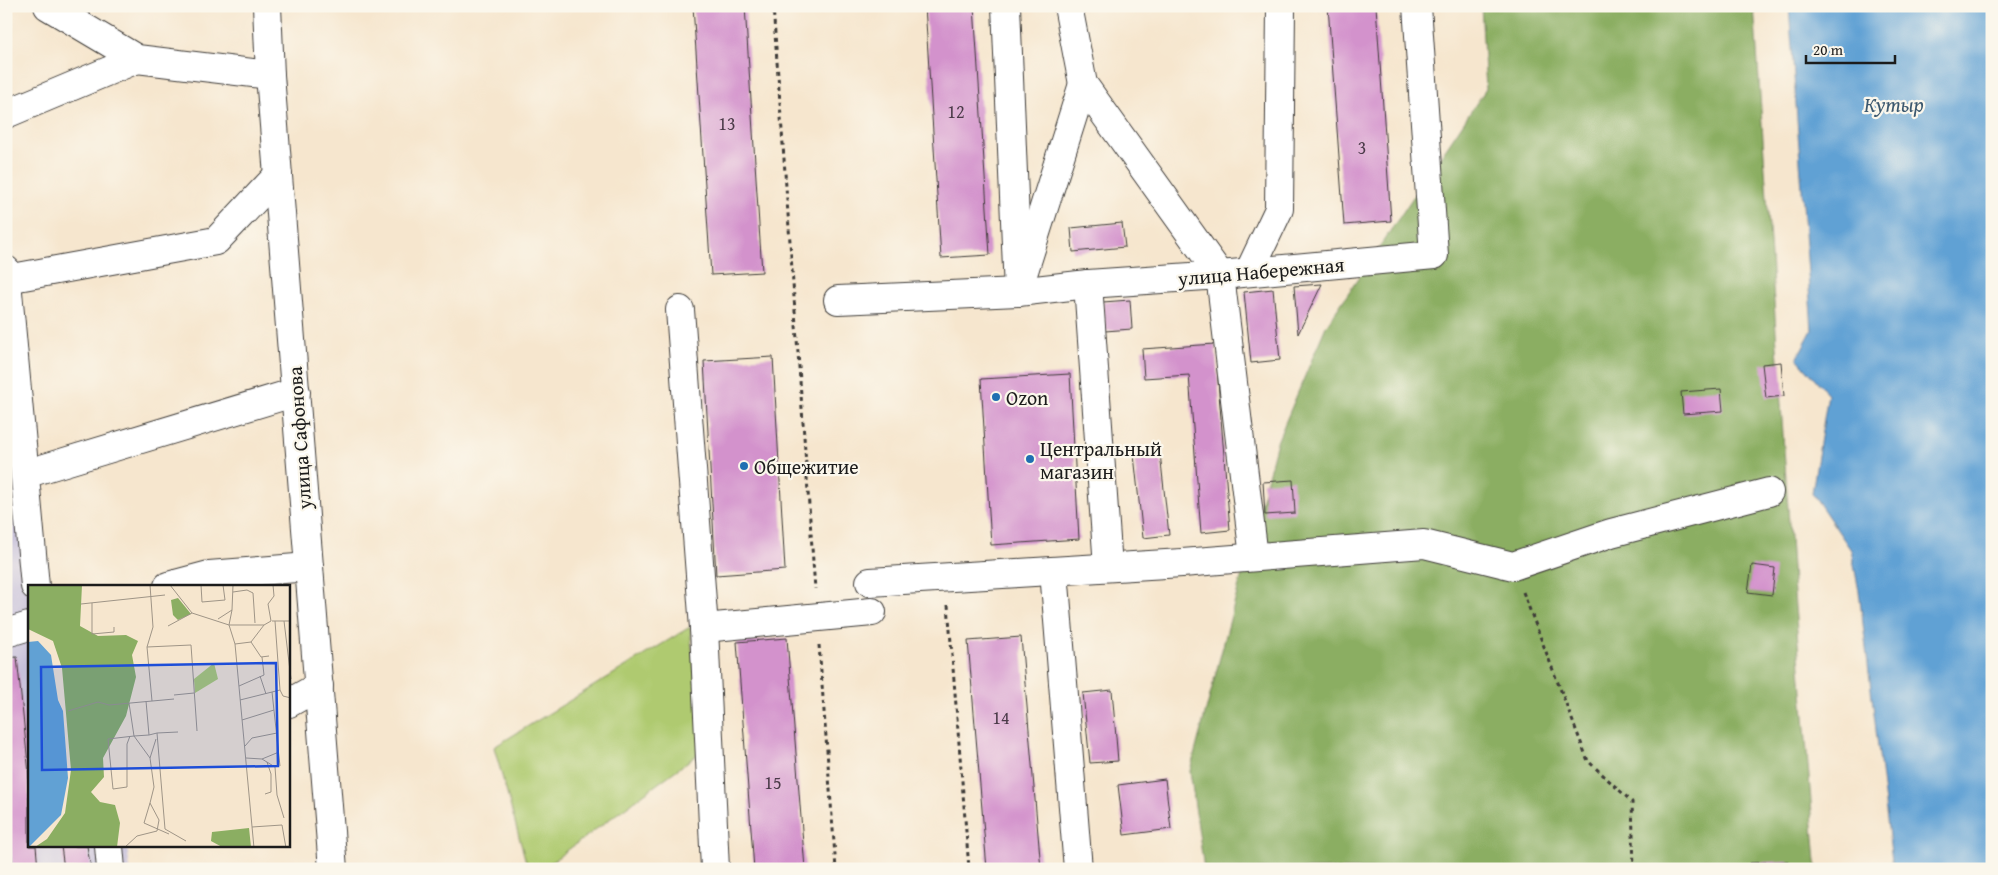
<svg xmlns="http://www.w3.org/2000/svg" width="1998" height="875" viewBox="0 0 1998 875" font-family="'Gentium Book Plus',serif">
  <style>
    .industrial { fill: #c6c0da }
    .green { fill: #afca70; stroke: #667346 }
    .forest { fill: #8bae62; stroke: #54653f }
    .water { fill: #61a1d4; stroke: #3e5e78 }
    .building { fill: #d392cc }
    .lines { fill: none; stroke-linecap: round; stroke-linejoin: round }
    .minor-casing { stroke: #3d3a37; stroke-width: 30 }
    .path { stroke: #3d3a37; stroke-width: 3; stroke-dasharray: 4 4; stroke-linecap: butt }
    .minor { stroke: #fff; stroke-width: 28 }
    .poi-dot { fill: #1f6fb2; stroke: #fbf7ec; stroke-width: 2 }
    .labels { text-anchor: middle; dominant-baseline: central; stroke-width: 4.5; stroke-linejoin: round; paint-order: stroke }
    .number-label { font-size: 18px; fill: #4a3a48 }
    .street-label { font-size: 20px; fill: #1c1c1c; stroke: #fbf7ec }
    .poi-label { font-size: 20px; fill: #1c1c1c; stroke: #fbf7ec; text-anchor: start }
    .water-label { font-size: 21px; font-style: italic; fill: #3b586f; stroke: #fbf7ec }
    .inset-road { fill: none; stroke: #9f9587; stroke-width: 1 }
    .view { fill: #1d4ed8; fill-opacity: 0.15; stroke: #1d4ed8; stroke-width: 2.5 }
    .inset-edge { fill: none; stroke: #1c1c1c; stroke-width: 2.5 }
  </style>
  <rect width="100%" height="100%" fill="#fbf7ec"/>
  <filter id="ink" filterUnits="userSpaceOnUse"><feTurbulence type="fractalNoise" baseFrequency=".02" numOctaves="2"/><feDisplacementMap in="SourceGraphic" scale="10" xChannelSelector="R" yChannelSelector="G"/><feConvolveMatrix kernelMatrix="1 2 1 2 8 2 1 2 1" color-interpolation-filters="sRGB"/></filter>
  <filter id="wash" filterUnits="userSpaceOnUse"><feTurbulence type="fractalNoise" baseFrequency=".0096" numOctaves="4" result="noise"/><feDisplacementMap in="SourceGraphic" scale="20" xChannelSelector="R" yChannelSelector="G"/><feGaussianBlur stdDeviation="1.12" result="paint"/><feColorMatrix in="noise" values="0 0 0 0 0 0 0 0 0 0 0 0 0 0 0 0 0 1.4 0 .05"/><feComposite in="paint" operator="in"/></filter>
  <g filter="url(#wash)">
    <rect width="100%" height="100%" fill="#f6e6ce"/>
    <polygon class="industrial" points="6,349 29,599 29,846 127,846 130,869 6,869"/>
    <polygon class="green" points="690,627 702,751 542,869 528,869 494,747"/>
    <polygon class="forest" points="1481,6 1754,6 1793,582 1816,862 1818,869 1204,869 1190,771 1277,442 1326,326 1486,89"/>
    <polygon class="water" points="1789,6 1992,6 1992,869 1893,869 1859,591 1851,550 1812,493 1828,394 1797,358 1812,330"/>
    <g id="blocks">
      <g class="building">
        <polygon points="693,6 745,6 762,272 711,275"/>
        <polygon points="925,6 974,6 990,255 941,258"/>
        <polygon points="1328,6 1376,6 1391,221 1344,225"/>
        <polygon points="1122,223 1125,247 1073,252 1071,228"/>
        <polygon points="1322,284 1298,334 1294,286"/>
        <polygon points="1273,289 1280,360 1251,363 1244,292"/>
        <polygon points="1130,300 1132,329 1105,331 1103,302"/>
        <polygon points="1215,344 1230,530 1201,533 1189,375 1144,378 1142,349"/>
        <polygon points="773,357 785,570 716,575 704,361"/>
        <polygon points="1781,362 1784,396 1766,398 1762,364"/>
        <polygon points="1070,374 1079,539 991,545 981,379"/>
        <polygon points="1721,389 1723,411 1683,414 1681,392"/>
        <polygon points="1160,453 1169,535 1143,538 1134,455"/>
        <polygon points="1293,480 1295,513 1265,515 1263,482"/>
        <polygon points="1752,565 1775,568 1772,595 1748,592"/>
        <polygon points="1021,637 1041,869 987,869 968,641"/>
        <polygon points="787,638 805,869 754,869 737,642"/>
        <polygon points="17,657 29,774 29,846 36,846 38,869 13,869 6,800 6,658"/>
        <polygon points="1112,690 1118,761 1090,763 1083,693"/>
        <polygon points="1165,779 1171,829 1124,835 1118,785"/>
        <polygon points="61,846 87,846 91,869 64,869"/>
        <polygon points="1788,861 1789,869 1751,869 1750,863"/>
      </g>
    </g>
  </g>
  <g filter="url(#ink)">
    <use href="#blocks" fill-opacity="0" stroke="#3d3a37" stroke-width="1"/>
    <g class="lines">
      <defs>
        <g id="minor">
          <polyline points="48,6 137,59 270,75"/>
          <polyline points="267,6 270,75 333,869"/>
          <polyline points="1006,6 1018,292"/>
          <polyline points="1068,6 1083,84 1220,275 1254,557"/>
          <polyline points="6,114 137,59"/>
          <polyline points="6,270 35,586"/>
          <polyline points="1249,272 1279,209 1281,6"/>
          <polyline points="1023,274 1083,84"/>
          <polyline points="7,279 216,241 278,175"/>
          <polyline points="1088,284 1108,567"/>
          <polyline points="838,300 1018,292 1088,284 1220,275 1434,255 1417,6"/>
          <polyline points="680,310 704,628 715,869"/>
          <polyline points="25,474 296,392"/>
          <polyline points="1054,571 1078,869"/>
          <polyline points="870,582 1182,563 1424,544 1513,566 1611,533 1769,492"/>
          <polyline points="168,586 209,575 309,567"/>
          <polyline points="704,628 872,612"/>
          <polyline points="6,633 29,626"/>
          <polyline points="289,703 319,686"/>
          <polyline points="109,846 111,869"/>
        </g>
      </defs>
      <use href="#minor" class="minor-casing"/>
      <g class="path">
        <polyline points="773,6 815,589"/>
        <polyline points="1523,592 1588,761 1632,802 1634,869"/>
        <polyline points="948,605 969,869"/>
        <polyline points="819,645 836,869"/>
      </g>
      <use href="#minor" class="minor"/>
    </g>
  </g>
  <g class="poi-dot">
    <circle cx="996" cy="397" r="5"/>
    <circle cx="1030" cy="459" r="5"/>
    <circle cx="744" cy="466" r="5"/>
  </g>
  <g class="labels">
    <g class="number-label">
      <text x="956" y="111">12</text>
      <text x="727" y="123">13</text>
      <text x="1362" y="147">3</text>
      <text x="1001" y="717">14</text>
      <text x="773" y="782">15</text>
    </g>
    <g class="street-label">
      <text transform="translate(1261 271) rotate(-5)">улица Набережная</text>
      <text transform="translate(299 438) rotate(-94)">улица Сафонова</text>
    </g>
    <g class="poi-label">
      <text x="1006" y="397">Ozon</text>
      <text x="1040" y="448">Центральный<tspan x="1040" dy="23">магазин</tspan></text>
      <text x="754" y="466">Общежитие</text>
    </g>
    <g class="water-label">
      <text x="1894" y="104">Кутыр</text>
    </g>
  </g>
  <g transform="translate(28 585)">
    <rect width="262" height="262" fill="#f6e6ce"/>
    <path d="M186 78 190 94 167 108 166 94Z" fill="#afca70"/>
    <path d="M0 0H54L52 41 70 51 98 50 110 56 104 70 108 92 98 131 75 173 76 192 63 207 72 217 87 220 92 238 89 262H7L19 254 37 228 43 185 34 83 25 56 0 44ZM150 13 163 29 150 35 145 30 143 15ZM221 243 223 262H194L183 256 184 247Z" fill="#8bae62"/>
    <path d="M10 56 23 70 30 115 35 126 40 193 33 230 0 263V57Z" fill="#61a1d4"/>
    <path class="inset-road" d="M142 0 164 28 201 40 207 59 226 263M173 0 174 17 197 15 195 0M205 7 219 5 225 8 227 38M64 18V49L86 47V42M53 19 137 10M204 25 201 40H236L243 36 240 19 246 11 245 0M190 34 204 25 205 0M244 36H263M247 36 252 105M256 36 263 94M140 41 164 28M223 57 233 72 241 71M207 59 223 57 236 40M119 62 125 42 122 0M232 91 238 109M211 101 236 90 234 72M244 107 252 181M146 110 166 108M212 115 252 105 255 111 263 113M118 116 121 150M124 116 119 62 163 60 169 146M40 126 70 117 81 120 146 114M214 135 246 125M129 148 137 244 158 256M102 151 99 159V202L85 204 80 154 106 151 121 150 129 148 150 147M217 161 224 153 249 148M122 173 128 154M218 173 234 174 247 182 249 210 256 233M234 174 251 167M237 209 243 207V189L239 177M122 218 116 238 141 249M224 242 254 240 258 263M96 263 109 251 129 246 131 235 122 218 126 202 122 173 106 151 101 118"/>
    <path class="view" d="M248 78 250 181 14 185 13 82Z"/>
    <rect width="262" height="262" class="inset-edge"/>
  </g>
  <rect width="1998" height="875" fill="none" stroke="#fbf7ec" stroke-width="25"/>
  <path d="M1806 55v8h89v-8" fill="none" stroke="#1c1c1c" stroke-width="2.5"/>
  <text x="1813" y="55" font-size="15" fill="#1c1c1c" stroke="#fbf7ec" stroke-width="4" paint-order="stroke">20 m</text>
</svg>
